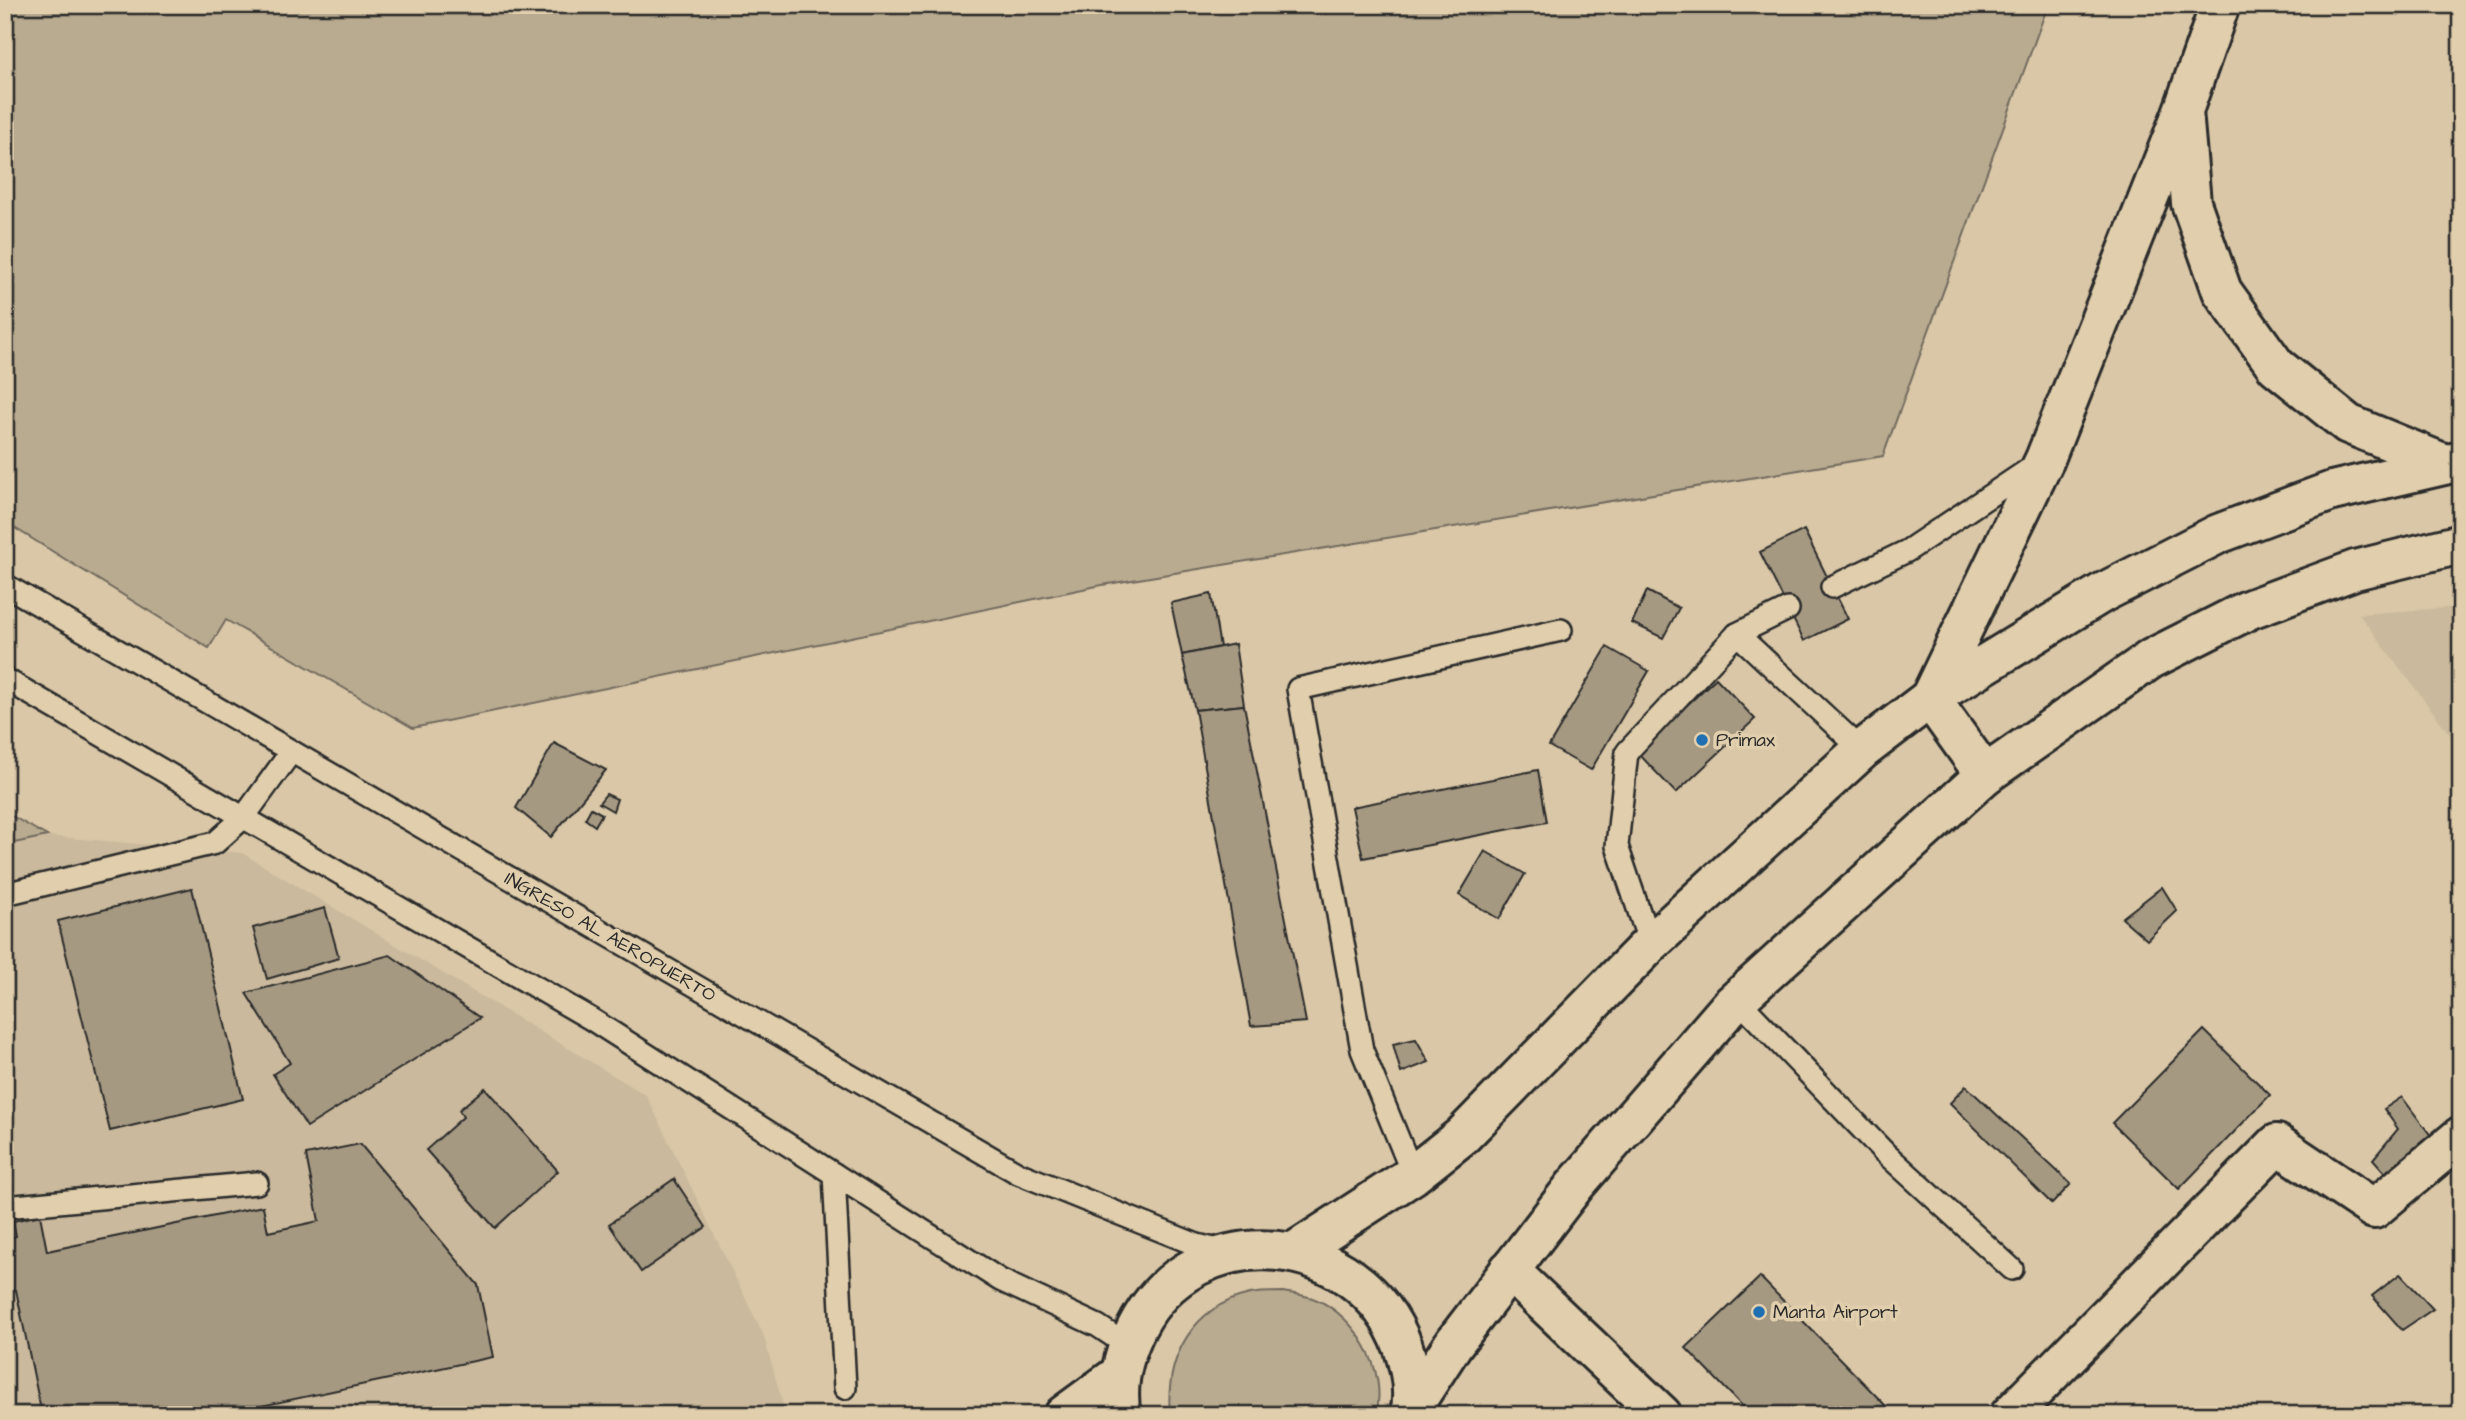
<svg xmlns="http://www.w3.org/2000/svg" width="2466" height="1420" viewBox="0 0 2466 1420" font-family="'Architects Daughter',sans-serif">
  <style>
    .built { fill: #cab99c }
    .green { fill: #b9ab90; stroke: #726b5e; stroke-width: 2 }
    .building { fill: #a69982; stroke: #2b2b2b; stroke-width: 2 }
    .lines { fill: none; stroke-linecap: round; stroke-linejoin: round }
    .service-casing { stroke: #2b2b2b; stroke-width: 26 }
    .minor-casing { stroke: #2b2b2b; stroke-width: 44 }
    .tertiary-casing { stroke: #2b2b2b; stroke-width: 44 }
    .primary-casing { stroke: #2b2b2b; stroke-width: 44 }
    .service { stroke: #e0ceac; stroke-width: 21 }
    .minor { stroke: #e0ceac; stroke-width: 38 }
    .tertiary { stroke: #e0ceac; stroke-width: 38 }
    .primary { stroke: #e0ceac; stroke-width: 38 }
    .poi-dot { fill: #1f6fb2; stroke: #e0ceac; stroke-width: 2.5 }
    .labels { text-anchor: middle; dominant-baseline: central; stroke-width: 7; stroke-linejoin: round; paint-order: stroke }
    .poi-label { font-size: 19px; fill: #2b2b2b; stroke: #e0ceac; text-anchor: start }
    .street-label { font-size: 19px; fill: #2b2b2b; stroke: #e0ceac }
  </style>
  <rect width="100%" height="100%" fill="#d9c7a7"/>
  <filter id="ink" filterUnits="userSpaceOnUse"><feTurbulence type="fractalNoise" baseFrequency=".0143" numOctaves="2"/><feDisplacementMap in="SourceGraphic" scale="14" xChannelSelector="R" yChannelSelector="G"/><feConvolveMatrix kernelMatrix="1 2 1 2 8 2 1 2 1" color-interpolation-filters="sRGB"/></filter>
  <g filter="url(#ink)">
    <g class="built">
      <polygon points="2461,607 2461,749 2359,614"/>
      <polygon points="47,836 242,853 646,1095 763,1334 786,1415 5,1415 5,845"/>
    </g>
    <g class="green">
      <polygon points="5,5 2048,5 1883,456 1102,585 413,728 226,620 209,648 5,522"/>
      <polygon points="5,812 47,836 5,845"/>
      <path d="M1283 1292C1293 1294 1305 1295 1315 1299 1356 1316 1388 1370 1376 1415H1170C1165 1359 1191 1307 1250 1294 1260 1292 1272 1292 1283 1292Z"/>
    </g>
    <g class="building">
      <polygon points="1804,530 1848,619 1804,641 1760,552"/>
      <polygon points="1647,591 1679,608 1663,638 1632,623"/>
      <polygon points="1211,594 1220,647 1182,655 1171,603"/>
      <polygon points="1235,644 1244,705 1195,710 1182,655"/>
      <polygon points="1607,647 1649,671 1591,770 1549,746"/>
      <polygon points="1716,678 1755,719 1676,793 1637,752"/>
      <polygon points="1244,705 1306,1022 1251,1026 1195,710"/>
      <polygon points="554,743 606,770 551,837 516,808"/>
      <polygon points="1538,770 1547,822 1363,858 1352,807"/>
      <polygon points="606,794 617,799 613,811 599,803"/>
      <polygon points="591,808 602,814 595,826 585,819"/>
      <polygon points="1485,851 1525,874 1499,919 1459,895"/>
      <polygon points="2162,887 2177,911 2147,940 2122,918"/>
      <polygon points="192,888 243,1099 110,1131 58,921"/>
      <polygon points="325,908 339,958 267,979 253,928"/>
      <polygon points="390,955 480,1018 307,1127 273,1074 290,1063 246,993"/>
      <polygon points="2204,1030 2270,1095 2179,1189 2112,1123"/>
      <polygon points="1416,1039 1429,1062 1401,1073 1393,1044"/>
      <polygon points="1966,1086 2071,1184 2052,1204 1950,1103"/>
      <polygon points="485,1088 558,1171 495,1228 426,1150 463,1117 459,1110"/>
      <polygon points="2402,1097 2437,1144 2396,1185 2373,1159 2398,1129 2384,1109"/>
      <polygon points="360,1144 478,1285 493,1357 219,1415 42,1415 16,1290 5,1293 5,1239 16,1236 13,1221 40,1215 47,1251 263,1206 268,1232 319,1221 306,1155"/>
      <polygon points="674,1179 706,1227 641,1272 609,1224"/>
      <polygon points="2400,1274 2433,1309 2402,1330 2372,1296"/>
      <polygon points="1760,1277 1886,1406 1877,1415 1751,1415 1686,1348"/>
    </g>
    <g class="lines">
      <defs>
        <g id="service">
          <polyline points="5,585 1018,1173 1197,1245 1226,1252"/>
          <polyline points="1832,587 1907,551 2037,464"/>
          <polyline points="1737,634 1788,609"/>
          <polyline points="5,679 591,1019 1000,1280 1098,1326 1128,1346"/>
          <polyline points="5,894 215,843 244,817 291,752"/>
          <polyline points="1650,944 1617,846 1627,752 1737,634 1862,750"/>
          <polyline points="1737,999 1885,1153 2012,1269"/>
          <polyline points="834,1174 845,1388"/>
          <polyline points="1413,1175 1362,1050 1298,689 1561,630"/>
          <polyline points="5,1207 257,1183"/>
        </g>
        <g id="minor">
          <polyline points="1509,1270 1662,1415"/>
          <polyline points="2010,1415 2277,1144 2374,1209 2461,1136"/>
        </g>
        <polyline id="tertiary" points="1985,775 1930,698 2045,459 2183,111 2220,5"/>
        <g id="primary">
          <polyline points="2183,111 2191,203 2222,291 2276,366 2348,424 2443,463"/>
          <polyline points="1294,1252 1413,1175 1462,1136 1650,944 1862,750 1930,698 2102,593 2218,534 2332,491 2461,461"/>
          <polyline points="1411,1409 1454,1343 1576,1184 1732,1004 1985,775 2151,659 2250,609 2355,570 2461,544"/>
          <polyline points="1064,1415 1120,1374"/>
          <path d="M1121 1415C1115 1384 1123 1355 1137 1327 1195 1214 1360 1230 1403 1347 1410 1367 1415 1393 1410 1415"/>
        </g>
      </defs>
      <use href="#service" class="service-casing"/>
      <use href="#minor" class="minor-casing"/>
      <use href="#tertiary" class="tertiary-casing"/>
      <use href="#primary" class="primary-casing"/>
      <use href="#service" class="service"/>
      <use href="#minor" class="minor"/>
      <use href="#tertiary" class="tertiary"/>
      <use href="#primary" class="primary"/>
    </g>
  </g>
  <g class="poi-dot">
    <circle cx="1702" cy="740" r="7"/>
    <circle cx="1759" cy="1312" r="7"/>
  </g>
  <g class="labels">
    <g class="poi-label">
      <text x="1716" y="740">Primax</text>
      <text x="1773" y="1312">Manta Airport</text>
    </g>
    <g class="street-label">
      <text transform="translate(610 937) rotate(30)">INGRESO AL AEROPUERTO</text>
    </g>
  </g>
  <rect width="2466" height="1420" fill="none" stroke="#e0ceac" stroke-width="28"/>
  <rect x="14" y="14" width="2438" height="1392" fill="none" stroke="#2b2b2b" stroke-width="2.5" filter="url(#ink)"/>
</svg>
